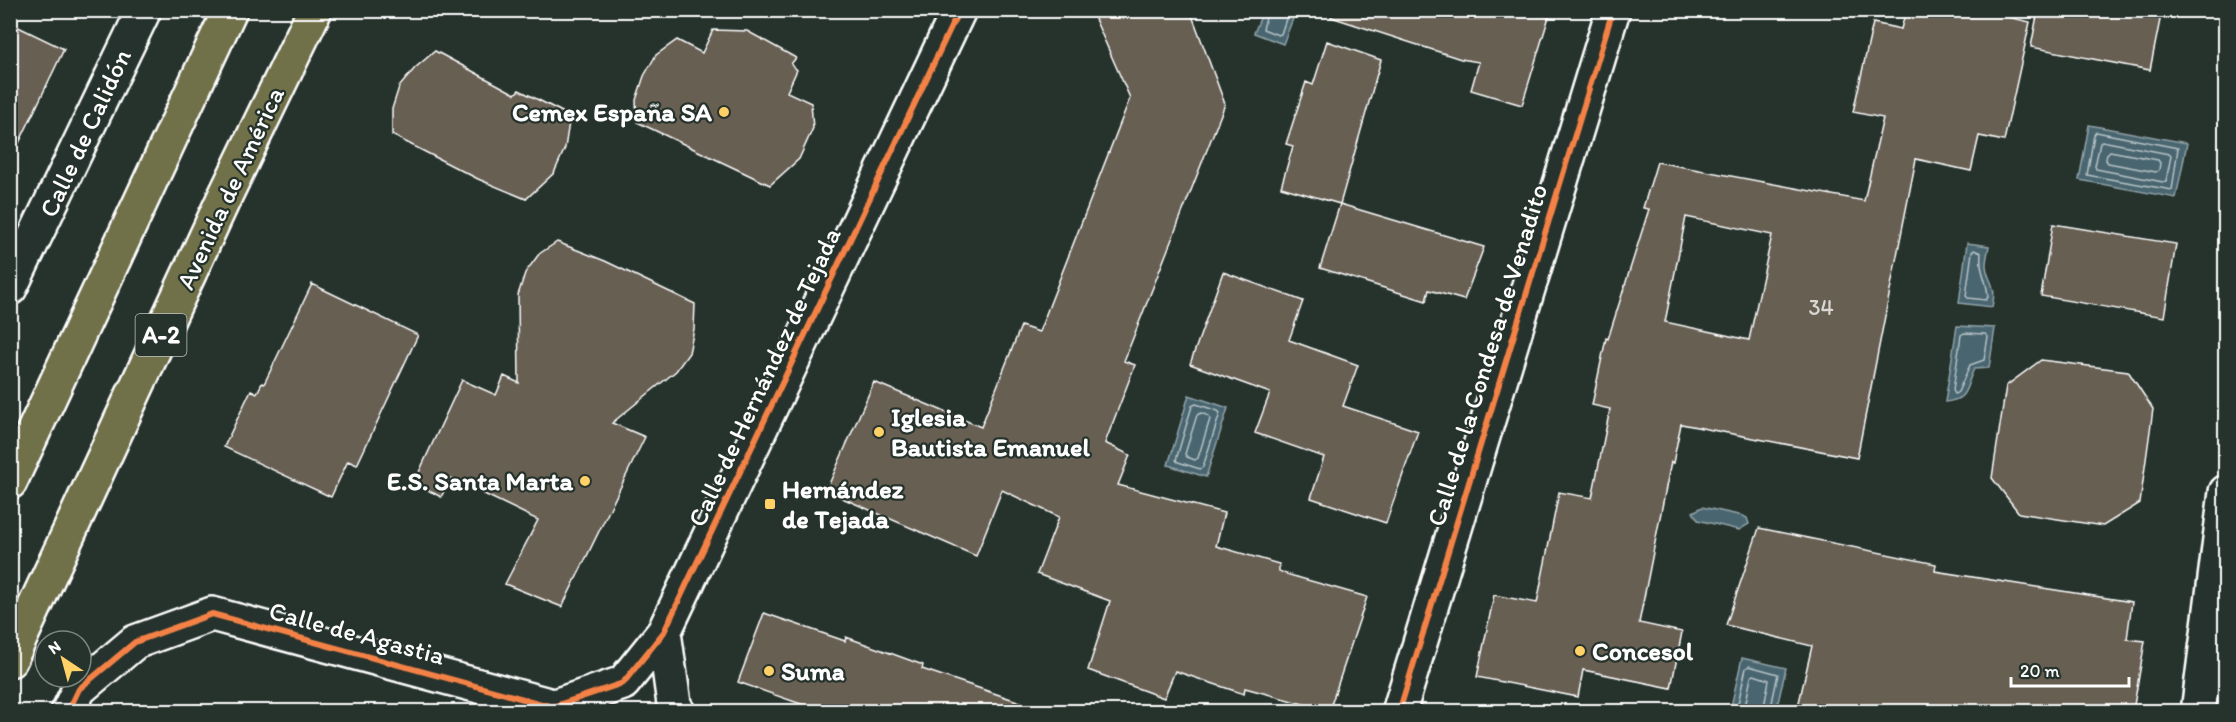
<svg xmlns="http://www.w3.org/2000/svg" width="2236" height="722" viewBox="0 0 2236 722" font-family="Itim,sans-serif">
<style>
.water{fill:#496670;stroke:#92a3a9;stroke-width:1.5}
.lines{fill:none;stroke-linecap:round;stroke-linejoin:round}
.shore{stroke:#b6c2c6;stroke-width:1.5}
.building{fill:#685e52;stroke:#fff;stroke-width:1.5;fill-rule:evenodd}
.minor-casing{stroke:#fff;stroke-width:38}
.highway-casing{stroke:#fff;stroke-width:38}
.minor{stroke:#26332d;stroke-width:33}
.highway{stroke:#6f704a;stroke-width:33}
.cycleway-casing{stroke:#26332d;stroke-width:10}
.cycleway{stroke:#f48246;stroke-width:6}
.poi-dot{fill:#ffd166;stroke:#26332d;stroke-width:2}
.labels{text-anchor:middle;stroke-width:4.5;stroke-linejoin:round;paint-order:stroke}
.number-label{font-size:22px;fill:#d9d7d4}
.shield{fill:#26332d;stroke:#bec2c0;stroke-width:1.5}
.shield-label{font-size:24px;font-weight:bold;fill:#fff}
.poi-label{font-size:26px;font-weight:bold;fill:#fff;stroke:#26332d;text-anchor:start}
.street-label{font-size:26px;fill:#fff;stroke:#26332d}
</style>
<rect width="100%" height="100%" fill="#26332d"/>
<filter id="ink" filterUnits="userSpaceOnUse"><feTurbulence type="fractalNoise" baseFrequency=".0167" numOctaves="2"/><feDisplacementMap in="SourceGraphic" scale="12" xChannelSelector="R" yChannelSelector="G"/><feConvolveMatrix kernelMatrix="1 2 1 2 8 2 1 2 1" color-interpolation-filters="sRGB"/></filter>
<g filter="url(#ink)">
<!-- water -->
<path class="water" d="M 1263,11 L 1296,11 L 1283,44 L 1254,33 Z
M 2089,125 L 2187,143 L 2176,198 L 2079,180 Z
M 1967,243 L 1989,246 C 1988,252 1986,259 1986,265 C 1987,282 1998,283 1992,307 L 1959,303 Z
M 1957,326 L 1995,328 L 1989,368 L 1974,369 C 1964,388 1970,399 1945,402 Z
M 1189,395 L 1228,408 L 1206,477 L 1168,465 Z
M 1702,507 L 1743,516 L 1747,518 L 1749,524 L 1739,530 L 1698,520 L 1693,512 Z
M 1742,658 L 1786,668 L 1776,711 L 1730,711 Z"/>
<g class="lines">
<!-- shore -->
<path class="shore" d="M 1268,10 L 1263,29 L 1278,35 L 1281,34 L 1289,10
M 2096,132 L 2178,148 L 2172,190 L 2087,175 L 2094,135 Z
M 2102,141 L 2169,154 L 2171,156 L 2166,181 L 2163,182 L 2096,169 L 2095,166 L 2100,143 Z
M 2110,151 L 2158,160 L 2160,163 L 2159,170 L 2156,172 L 2108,163 L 2106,160 L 2107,154 Z
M 1974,250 L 1981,253 C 1979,273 1987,278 1988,297 L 1986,300 L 1968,298 L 1966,296 L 1972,252 Z
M 1964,333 L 1985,334 L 1988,337 L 1984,360 L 1970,365 L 1958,392 L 1955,394 L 1953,390 L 1961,335 Z
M 1196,404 L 1218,411 L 1220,413 L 1203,467 L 1200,469 L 1178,462 L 1176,460 L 1192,406 Z
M 1201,413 L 1209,416 L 1210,419 L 1198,458 L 1195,460 L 1187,457 L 1185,454 L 1197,415 Z
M 1736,712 L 1746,668 L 1749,666 L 1778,674 L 1770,712
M 1744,712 L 1751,677 L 1754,675 L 1769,680 L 1763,712"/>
</g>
<!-- building -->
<path class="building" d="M 1091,10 L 1190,10 L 1225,104 L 1124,361 L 1135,365 L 1105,443 L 1130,455 L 1118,485 L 1224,513 L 1216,546 L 1279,564 L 1279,572 L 1367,597 L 1329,711 L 1245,688 L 1244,694 L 1175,671 L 1164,698 L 1088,670 L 1110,601 L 1037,574 L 1059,517 L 1002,490 L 976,556 L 826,491 L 874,382 L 981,427 L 1021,326 L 1039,332 L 1130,98 Z
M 1333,10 L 1551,10 L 1522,105 L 1471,90 L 1479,62 L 1461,59 L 1331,17 Z
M 1906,10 L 1977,10 L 2030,22 L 2004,141 L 1979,136 L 1971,171 L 1916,159 L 1857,458 L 1681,424 L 1673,463 L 1671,462 L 1639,623 L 1682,632 L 1671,688 L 1583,670 L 1578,697 L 1477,677 L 1494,595 L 1537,603 L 1559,492 L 1592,498 L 1610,409 L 1592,405 L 1606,338 L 1608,339 L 1649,209 L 1643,208 L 1657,162 L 1864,201 L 1883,118 L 1853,112 L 1873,23 L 1901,29 ZM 1686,217 L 1772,235 L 1749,340 L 1665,322 Z
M 2038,10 L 2162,10 L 2150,70 L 2031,47 Z
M 10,23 L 64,49 L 10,162 Z
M 713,30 L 747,31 L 796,58 L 791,64 L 797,70 L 787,92 L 811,103 L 813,128 L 799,159 L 770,185 L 637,122 L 636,100 L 644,76 L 656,55 L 677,40 L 702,53 Z
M 1327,41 L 1381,60 L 1340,204 L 1281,187 L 1293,146 L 1286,144 L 1306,82 L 1313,85 Z
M 435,51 L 515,94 L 519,90 L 570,116 L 565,148 L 554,173 L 526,199 L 478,179 L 392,135 L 392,109 L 399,87 L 415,68 Z
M 1340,204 L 1484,247 L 1464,300 L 1429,290 L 1426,301 L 1320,268 Z
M 2053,224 L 2176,244 L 2164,317 L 2041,296 Z
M 557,242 L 605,261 L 695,304 L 694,329 L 689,353 L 676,371 L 612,423 L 645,437 L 562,607 L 505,584 L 538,520 L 451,478 L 441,497 L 414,483 L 462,380 L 496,395 L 504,376 L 519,383 L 518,295 L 525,273 L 539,254 Z
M 1223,272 L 1303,301 L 1289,340 L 1358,365 L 1343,406 L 1418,431 L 1386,523 L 1311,498 L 1324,457 L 1255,433 L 1270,393 L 1190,364 Z
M 312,284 L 418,335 L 357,465 L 348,461 L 331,497 L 224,447 L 251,390 L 257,393 L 262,383 L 264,384 Z
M 2041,360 L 2128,371 L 2153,409 L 2140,503 L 2103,526 L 2019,513 L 1992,478 L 2006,386 Z
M 1759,528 L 1936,564 L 1935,571 L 2132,602 L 2127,639 L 2145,641 L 2133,711 L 1797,711 L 1812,646 L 1726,625 Z
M 764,613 L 845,641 L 846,637 L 923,665 L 922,669 L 1032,706 L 1031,711 L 821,711 L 738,682 Z"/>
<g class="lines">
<!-- minor casing -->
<g class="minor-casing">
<path id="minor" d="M 10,288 L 144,10
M 664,632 L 674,704 L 678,712
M 552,707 L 623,683 L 664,632 L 959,10
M 68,712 L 79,689 L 135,642 L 212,614 L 571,711
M 1399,712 L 1613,10
M 2198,712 L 2226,492"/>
</g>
<!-- highway casing -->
<g class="highway-casing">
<path id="highway" d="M 10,482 L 230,10
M 10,660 L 225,196 L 315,10"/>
</g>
<!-- minor -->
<use href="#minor" class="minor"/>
<!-- highway -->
<use href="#highway" class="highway"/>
<!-- cycleway casing -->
<g class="cycleway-casing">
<path id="cycleway" d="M 552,707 L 623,683 L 664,632 L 959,10
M 68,712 L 79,689 L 135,642 L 212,614 L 571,712
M 1399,712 L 1613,10"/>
</g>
<!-- cycleway -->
<use href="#cycleway" class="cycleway"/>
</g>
</g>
<!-- markers -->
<g class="poi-dot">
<circle cx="724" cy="112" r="6"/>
<circle cx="879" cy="432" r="6"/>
<circle cx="585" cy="481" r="6"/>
<rect x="764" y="498" width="12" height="12" rx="3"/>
<circle cx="1580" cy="651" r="6"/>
<circle cx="769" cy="671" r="6"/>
</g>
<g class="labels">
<!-- number labels -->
<g class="number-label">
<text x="1821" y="315">34</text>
</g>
<!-- shield labels -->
<rect class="shield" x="135.5" y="314" width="51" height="42" rx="4.5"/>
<g class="shield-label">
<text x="161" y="343">A-2</text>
</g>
<!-- poi labels -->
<g class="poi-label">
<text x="712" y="121" text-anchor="end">Cemex España SA</text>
<text x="891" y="426">Iglesia<tspan x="891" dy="30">Bautista Emanuel</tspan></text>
<text x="573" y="490" text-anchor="end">E.S. Santa Marta</text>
<text x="782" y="498">Hernández<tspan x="782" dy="30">de Tejada</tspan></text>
<text x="1592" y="660">Concesol</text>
<text x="781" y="680">Suma</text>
</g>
<!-- street labels -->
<g class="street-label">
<text transform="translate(85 133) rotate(-65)" y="9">Calle de Calidón</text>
<text transform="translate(230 188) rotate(-65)" y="9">Avenida de América</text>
<text transform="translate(1487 355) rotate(-73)" y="9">Calle de la Condesa de Venadito</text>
<text transform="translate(764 377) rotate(-65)" y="9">Calle de Hernández de Tejada</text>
<text transform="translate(357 633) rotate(15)" y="9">Calle de Agastia</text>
</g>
</g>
<!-- margin -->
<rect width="2236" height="722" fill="none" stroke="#26332d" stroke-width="36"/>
<rect x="18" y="18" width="2200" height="686" fill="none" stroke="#fff" stroke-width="2" filter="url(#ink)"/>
<!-- north arrow -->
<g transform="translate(63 659) rotate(324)"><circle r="28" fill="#26332d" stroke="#7d8581" stroke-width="1.5"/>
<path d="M0-4.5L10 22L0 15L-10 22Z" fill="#ffd166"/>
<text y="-9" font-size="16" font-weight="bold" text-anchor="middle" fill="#ffffff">N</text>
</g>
<!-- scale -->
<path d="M2011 677v9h118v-9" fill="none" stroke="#ffffff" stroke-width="3"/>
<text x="2020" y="677" font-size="18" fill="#ffffff" stroke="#26332d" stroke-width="4.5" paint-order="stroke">20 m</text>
</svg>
